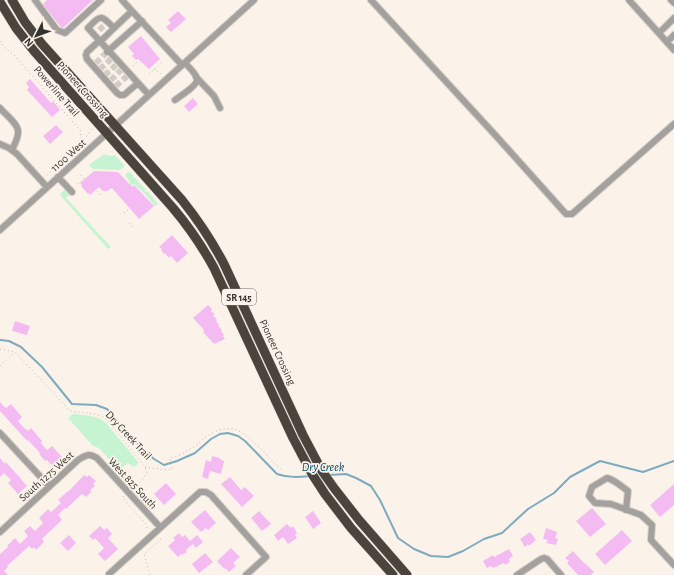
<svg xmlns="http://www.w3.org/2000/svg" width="674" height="575" viewBox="0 0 674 575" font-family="'Alegreya Sans',sans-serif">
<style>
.green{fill:#c6f3d1}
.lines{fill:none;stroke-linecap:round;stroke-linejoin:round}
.stream{stroke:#7daabe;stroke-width:2}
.building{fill:#f4bbf3}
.minor-tunnel{stroke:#d3ccc4;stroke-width:6;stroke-dasharray:6 3;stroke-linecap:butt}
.minor-casing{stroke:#d7d0c8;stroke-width:8}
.highway-casing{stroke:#d7d0c8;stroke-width:10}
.path{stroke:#bfb8b1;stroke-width:1;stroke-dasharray:1 3;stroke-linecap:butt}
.minor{stroke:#a4a09d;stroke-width:6}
.highway{stroke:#4b443d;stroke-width:9}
.labels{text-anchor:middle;stroke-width:3.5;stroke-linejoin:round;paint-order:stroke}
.shield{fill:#fbf3ea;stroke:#706c66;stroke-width:1}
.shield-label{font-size:10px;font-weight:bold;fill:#35322e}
.street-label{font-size:11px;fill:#35322e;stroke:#fbf3ea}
.water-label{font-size:12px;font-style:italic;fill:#054f68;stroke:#fbf3ea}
</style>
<rect width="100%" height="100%" fill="#fbf3ea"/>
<!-- green -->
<path class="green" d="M 104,154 L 110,156 L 115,155 L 125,166 L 120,170 L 118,170 L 93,169 L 89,165 C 94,161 99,158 104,154 Z
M 129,171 L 128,172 L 129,173 L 130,172 L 134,176 L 133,177 L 134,178 L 135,178 L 140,183 L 139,185 L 140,185 L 141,184 L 146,190 L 145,191 L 146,192 L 147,191 L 153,197 L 152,199 L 153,198 L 158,204 L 155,206 L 145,194 L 134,184 L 132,185 L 119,197 L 118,195 L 130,184 L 130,182 L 125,175 Z
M 65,189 L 70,194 L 66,198 L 111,247 L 108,249 L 60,195 Z
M 73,414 C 85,415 97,415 106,423 L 139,463 L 134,467 L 128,463 L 119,470 L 99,448 L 93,446 L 68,418 Z"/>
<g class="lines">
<!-- stream -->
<path class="stream" d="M 0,340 L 9,341 L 21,347 L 42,367 L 72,404 L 96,405 L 107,409 L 135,441 L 154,459 L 164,465 L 177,461 L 195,453 L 211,439 L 220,434 L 228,433 L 238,436 L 245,441 L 277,474 C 288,478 299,477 310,476
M 329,475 L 346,474 L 356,478 L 371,486 L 380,500 L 398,538 L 414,549 L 431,556 L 448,557 L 463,551 L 484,539 L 502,533 L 528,509 L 554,493 L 570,477 L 600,461 L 643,472 L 674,461"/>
</g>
<!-- building -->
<path class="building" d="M 47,0 L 93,0 L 63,28 L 61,27 L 56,21 L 43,4 Z
M 178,11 L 186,19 L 171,32 L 166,27 L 171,23 L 168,20 Z
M 141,36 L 160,59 L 149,69 L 138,59 L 136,60 L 132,56 L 134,54 L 128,47 Z
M 30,79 L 51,103 L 53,101 L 60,110 L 52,117 L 27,90 L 29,87 L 26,83 Z
M 193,98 L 198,104 L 189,112 L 184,106 Z
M 56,125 L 63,132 L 50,144 L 43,136 Z
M 94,171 L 118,172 L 132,187 L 134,185 L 154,206 L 139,219 L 112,188 L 107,191 L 103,191 L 99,187 L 90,195 L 89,193 L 88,194 L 81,186 L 82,185 L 80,183 Z
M 172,235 L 188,253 L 177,263 L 171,256 L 169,258 L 165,253 L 164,254 L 161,250 L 162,249 L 159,247 Z
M 208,305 L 212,309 L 211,311 L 215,314 L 213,315 L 217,320 L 216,321 L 219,325 L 218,326 L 222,330 L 221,331 L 224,335 L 223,336 L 225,339 L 214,344 L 203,332 L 204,330 L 193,318 Z
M 15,321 L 30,326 L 27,335 L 12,331 Z
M 0,402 L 6,408 L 11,404 L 22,417 L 18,421 L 25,429 L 26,429 L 28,431 L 31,428 L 42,441 L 41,443 L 47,450 L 52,446 L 62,457 L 52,466 L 47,460 L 45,461 L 39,454 L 40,453 L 28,440 L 27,441 L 0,411 Z
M 212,456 L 220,458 L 220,459 L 224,461 L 221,474 L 210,471 L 208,479 L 202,477 L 206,460 L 211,462 Z
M 0,458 L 5,464 L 6,462 L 27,486 L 18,494 L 8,483 L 11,480 L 4,473 L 0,477 Z
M 84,475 L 87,477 L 89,475 L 96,481 L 93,484 L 95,486 L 90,490 L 92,491 L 86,497 L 82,494 L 66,509 L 65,508 L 58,515 L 62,520 L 45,536 L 42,539 L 44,542 L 36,550 L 34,547 L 32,549 L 29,546 L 7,566 L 8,567 L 4,571 L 8,575 L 0,575 L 0,554 L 8,547 L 7,546 L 15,538 L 20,544 L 28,536 L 24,531 L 30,526 L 35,531 L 43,523 L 39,518 L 48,509 L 51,512 L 61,503 L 58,500 L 68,491 L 68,492 Z
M 230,477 L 241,490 L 245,487 L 254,496 L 242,507 L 221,484 Z
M 166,483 L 176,494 L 164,505 L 154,494 Z
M 674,484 L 674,505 L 660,517 L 650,505 Z
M 592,508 L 606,524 L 590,537 L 576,521 Z
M 205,510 L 216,523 L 208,530 L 206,528 L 201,532 L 191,522 Z
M 259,511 L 271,524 L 262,531 L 251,518 Z
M 313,511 L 321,523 L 313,529 L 305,517 Z
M 287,524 L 291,528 L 293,526 L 297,533 L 295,535 L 297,538 L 288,544 L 283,537 L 278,541 L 274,535 Z
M 100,526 L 104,530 L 107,528 L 112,534 L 108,538 L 118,549 L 105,561 L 98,554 L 104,548 L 95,538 L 93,540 L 89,536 Z
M 546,528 L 557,532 L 555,538 L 558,539 L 556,545 L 546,543 L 548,540 L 543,539 Z
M 622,530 L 632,541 L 605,565 L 595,554 Z
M 530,532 L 536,540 L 529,546 L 528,544 L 525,547 L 520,539 Z
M 179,533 L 182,537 L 185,535 L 190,541 L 197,535 L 203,542 L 196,548 L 193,544 L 186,550 L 187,552 L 182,555 L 181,554 L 178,557 L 168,546 L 175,540 L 173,538 Z
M 69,535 L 76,543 L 68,551 L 60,543 Z
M 231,548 L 240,557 L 233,563 L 236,566 L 229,572 L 225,568 L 224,569 L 217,561 Z
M 509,549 L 513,556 L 509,559 L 510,562 L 505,565 L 504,563 L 493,568 L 491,566 L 487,568 L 483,561 L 493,555 L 494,557 Z
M 573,551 L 585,564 L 585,563 L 594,572 L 591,575 L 578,575 L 567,563 L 569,561 L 565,558 Z
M 205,553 L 213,562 L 199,573 L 192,564 Z"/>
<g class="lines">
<!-- minor-tunnel -->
<path class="minor-tunnel" d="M 99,30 L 105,25
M 96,63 L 106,53
M 100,69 L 111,59
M 105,75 L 116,65
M 111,80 L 121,70
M 116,86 L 127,76"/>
<!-- minor casing -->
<g class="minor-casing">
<path id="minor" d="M 35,0 L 57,30 L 65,33 L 101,0
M 122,0 L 132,11
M 371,0 L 497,137 L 566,214 L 572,214 L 674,124
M 629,0 L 674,50
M 671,0 L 674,3
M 659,33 L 674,18
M 100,40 L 87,52 L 86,55 L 87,59 L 117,93 L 120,95 L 124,95 L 138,83
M 101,41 L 114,28
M 667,42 L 674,35
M 107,52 L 142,21
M 196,77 L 214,96 L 220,108
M 149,95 L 88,28 C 101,14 101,15 114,28 L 132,11 L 182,65
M 175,100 C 180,96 199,85 197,78 C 195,73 189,67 185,63
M 0,108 C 5,114 18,124 18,131 C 19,137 14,145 12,150
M 0,144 L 9,148 L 17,154 L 47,187
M 58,177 L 72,192
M 0,230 L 254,0
M 0,433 L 49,486
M 626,510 L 628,491 C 621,486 615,480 607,478 L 592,487 L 589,496 L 595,503 L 611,504 L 641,515 L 652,525 L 651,540 L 674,565
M 0,532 L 78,460 C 86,455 88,453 97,458 L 160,527
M 109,574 L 200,492 L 206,492 L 211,495 L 266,557 L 246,575
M 517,575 L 541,559 L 544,558 L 547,559 L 561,575"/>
</g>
<!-- highway casing -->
<g class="highway-casing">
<path id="highway" d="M 12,0 L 25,22 L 42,44 L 182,200 C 198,220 212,241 224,264 L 303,435 L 322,471 L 334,488 L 359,520 L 407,575
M 0,2 L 16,28 L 34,51 L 173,208 C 189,227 202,246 214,268 L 293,438 L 312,474 L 325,494 L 351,528 L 393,575"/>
</g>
<!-- path -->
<path class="path" d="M 0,41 L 3,46 L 14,55 L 80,130 L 82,143 L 45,177
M 133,66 L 137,62
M 154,69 L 155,71 L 158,71 L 162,75
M 149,74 L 163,61
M 82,143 L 92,129
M 78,184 L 84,179 L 80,174
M 97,191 L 100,195
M 124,213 L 129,209
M 129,223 L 133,227
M 0,349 L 15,352 L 69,410 C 83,415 93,410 106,419 L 145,467 L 147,472 C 144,479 138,484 132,489
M 0,366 L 14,353
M 145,467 L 167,470 L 172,469 L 170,458 C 178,456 185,453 192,448 C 196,446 199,443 202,440 C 217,428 233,423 249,438 C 254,443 260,448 265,453 C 271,459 275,466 283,470
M 333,472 L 338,478
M 124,496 L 123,497 L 130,507 L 146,524 L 147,528 L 150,529
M 150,575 L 144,554 L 161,539 L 160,538"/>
<!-- minor -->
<use href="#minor" class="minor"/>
<!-- highway -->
<use href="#highway" class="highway"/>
</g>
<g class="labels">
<!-- shield labels -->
<rect class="shield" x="222" y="289" width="34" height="16" rx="3"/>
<g class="shield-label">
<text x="239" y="301">SR 145</text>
</g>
<!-- street labels -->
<g class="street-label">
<text transform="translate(83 89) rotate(48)" y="4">Pioneer Crossing</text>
<text transform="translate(57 91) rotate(49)" y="4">Powerline Trail</text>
<text transform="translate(68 155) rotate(-42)" y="4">1100 West</text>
<text transform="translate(278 352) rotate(65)" y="4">Pioneer Crossing</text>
<text transform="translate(129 435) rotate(47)" y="4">Dry Creek Trail</text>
<text transform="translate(46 476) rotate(-42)" y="4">South 1275 West</text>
<text transform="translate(133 483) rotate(47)" y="4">West 825 South</text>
</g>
<!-- water labels -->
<g class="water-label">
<text x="323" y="471">Dry Creek</text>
</g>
</g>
<!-- north arrow -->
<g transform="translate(36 36) rotate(228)" stroke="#fbf3ea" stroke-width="3" paint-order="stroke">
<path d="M0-3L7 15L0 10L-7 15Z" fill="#35322e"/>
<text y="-6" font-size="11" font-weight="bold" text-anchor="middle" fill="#35322e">N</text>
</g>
</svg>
